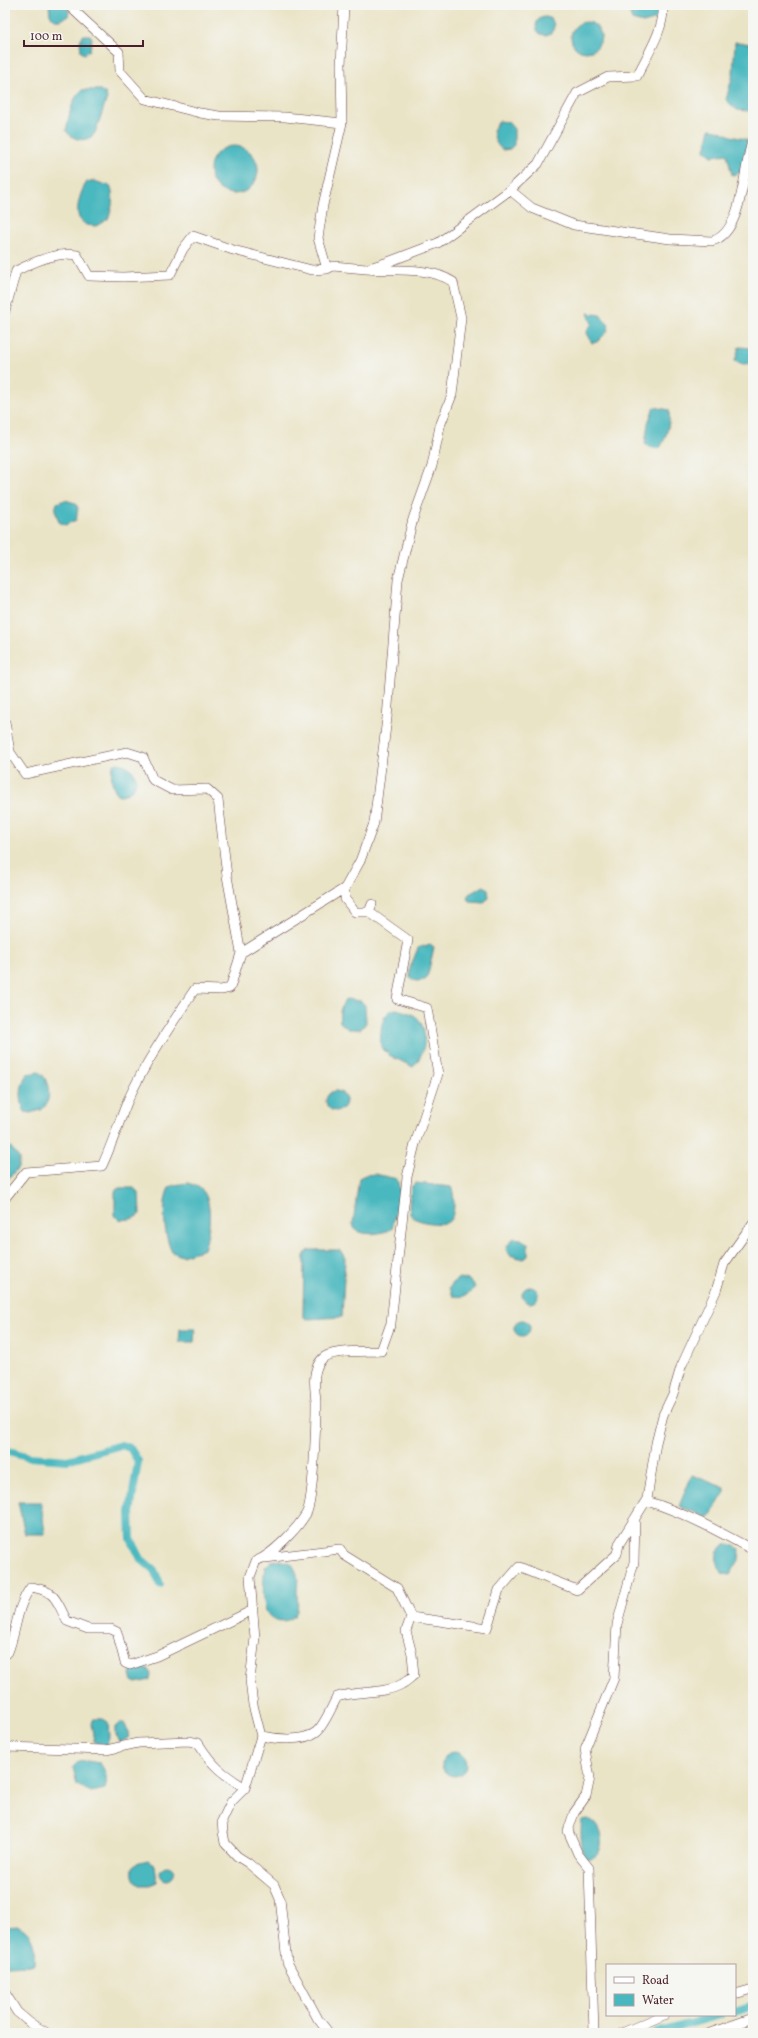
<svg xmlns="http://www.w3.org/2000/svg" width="758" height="2038" viewBox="0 0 758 2038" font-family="Vollkorn,serif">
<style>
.water{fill:#48b8bf;stroke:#496c75}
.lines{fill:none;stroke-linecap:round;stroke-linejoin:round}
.canal{stroke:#48b8bf;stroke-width:8}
.minor-casing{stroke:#623d42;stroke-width:10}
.minor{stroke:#fff;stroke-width:9}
</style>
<rect width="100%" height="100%" fill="#f6f6f2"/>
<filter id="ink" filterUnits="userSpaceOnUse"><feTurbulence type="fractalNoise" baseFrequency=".025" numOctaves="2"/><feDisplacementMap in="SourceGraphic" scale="8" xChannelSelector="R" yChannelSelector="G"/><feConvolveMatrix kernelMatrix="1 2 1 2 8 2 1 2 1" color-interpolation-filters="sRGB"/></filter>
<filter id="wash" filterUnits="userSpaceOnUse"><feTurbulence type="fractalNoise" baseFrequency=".012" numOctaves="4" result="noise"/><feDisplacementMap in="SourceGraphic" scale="16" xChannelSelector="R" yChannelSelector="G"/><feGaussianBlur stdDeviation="0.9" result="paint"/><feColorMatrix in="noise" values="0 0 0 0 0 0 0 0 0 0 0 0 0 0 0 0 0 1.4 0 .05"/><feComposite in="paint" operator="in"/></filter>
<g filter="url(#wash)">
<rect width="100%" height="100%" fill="#eae4c7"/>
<!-- water -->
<path class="water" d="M 49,5 L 66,5 L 69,11 L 68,16 L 61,20 L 55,20 L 50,15 Z
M 631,5 L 661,5 L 657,19 L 643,23 L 632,20 L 629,10 Z
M536 26a9 9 0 1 1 18 0a9 9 0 1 1-18 0Z
M571 37a15 15 0 1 1 30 0a15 15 0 1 1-30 0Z
M 83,35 L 90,35 L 92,38 L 90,50 L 84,54 L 81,52 L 80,41 Z
M 735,42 L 753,44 L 753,108 L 749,111 L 737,110 L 726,100 L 733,74 Z
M 82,90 L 100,90 L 105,93 L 107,98 L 95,133 C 87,144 73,140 66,131 C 69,117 71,99 82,90 Z
M 499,121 L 508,122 L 514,129 L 514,145 L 510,149 L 503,150 C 496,145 494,139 493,130 Z
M 710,129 C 721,130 722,132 731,136 C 736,138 741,137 747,140 L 747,148 L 740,173 L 732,175 L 727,154 L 712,156 L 705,150 Z
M210 170a24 24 0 1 1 48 0a24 24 0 1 1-48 0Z
M 94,181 L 110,186 C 115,197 112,208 108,219 L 96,226 L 86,225 C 84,223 80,220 79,218 C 75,208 81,190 87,182 Z
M 588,313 L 600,315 L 609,325 L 607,332 L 597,342 L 592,343 L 587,333 L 588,328 L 592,324 Z
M 739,347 L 753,348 L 753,364 L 741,364 L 735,361 Z
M 654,407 L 669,410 C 671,421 666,440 659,449 L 649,447 L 645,444 L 648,423 Z
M 65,500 L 75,503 L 78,508 L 76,520 L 65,525 L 59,522 L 55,510 L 57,503 Z
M 118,763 C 141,766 142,794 119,795 C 111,788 110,774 113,765 Z
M 484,886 L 488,889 L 489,898 L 484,902 L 469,901 L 467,898 L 469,894 Z
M 430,944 L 434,947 L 428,974 L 424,980 L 416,981 L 410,978 L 410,968 L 418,948 Z
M 346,999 L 361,1001 L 365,1005 L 366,1023 L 361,1029 L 348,1029 L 340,1022 C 339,1013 340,1007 346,999 Z
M 396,1009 C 404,1011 416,1014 420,1021 C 429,1037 424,1055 413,1067 L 389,1055 L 381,1047 C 380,1033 380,1012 396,1009 Z
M 39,1072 C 50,1079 53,1102 41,1110 L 30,1113 L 25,1112 C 19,1101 20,1084 27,1074 Z
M326 1101a10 10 0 1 1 20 0a10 10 0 1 1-20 0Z
M 5,1146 L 10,1146 L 19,1158 L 19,1167 L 5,1182 Z
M 375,1174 L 397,1179 L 400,1191 L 392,1229 C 380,1234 367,1236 355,1230 L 353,1224 L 359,1178 L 365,1175 Z
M 188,1183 C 193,1185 198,1186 202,1190 C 214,1202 209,1235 204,1249 L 182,1256 L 172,1252 C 164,1237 161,1203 169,1188 L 174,1185 Z
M 416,1183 L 451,1187 C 455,1193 456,1218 448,1222 C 442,1226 414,1222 411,1215 C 407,1208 411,1195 411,1187 Z
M 119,1188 L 134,1188 L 139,1193 L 140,1214 C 133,1220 126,1220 118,1219 L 115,1216 L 115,1191 Z
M 514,1238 L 521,1239 L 528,1244 L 528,1256 L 523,1259 L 510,1255 L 506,1250 L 507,1246 Z
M 311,1250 L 340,1250 L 345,1258 L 342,1317 L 307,1319 L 303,1316 L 304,1256 L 307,1251 Z
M 459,1278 L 469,1280 L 475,1286 C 471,1295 463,1298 453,1296 L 449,1288 L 455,1281 Z
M522 1295a8 8 0 1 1 16 0a8 8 0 1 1-16 0Z
M514 1328a8 8 0 1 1 16 0a8 8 0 1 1-16 0Z
M 180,1329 L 195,1329 L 194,1342 L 179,1342 Z
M 692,1475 L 725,1488 L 725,1492 L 710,1516 L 706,1517 L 679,1506 Z
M 18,1502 L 41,1502 L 45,1534 L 25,1534 Z
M 730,1544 L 740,1549 L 739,1560 L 730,1575 L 723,1574 C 715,1562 712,1548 730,1544 Z
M 278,1560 L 291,1563 C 299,1574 298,1578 297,1592 C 297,1598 299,1608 296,1613 C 291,1624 273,1623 267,1613 C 262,1604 263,1578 265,1567 L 272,1561 Z
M 140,1668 L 149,1669 L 151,1675 L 150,1680 L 136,1683 L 132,1681 L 130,1675 L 131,1672 Z
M 94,1719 L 103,1719 L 108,1722 L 109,1738 L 106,1745 L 101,1745 L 94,1741 L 91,1724 L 92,1720 Z
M 120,1723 L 124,1723 L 129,1732 L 128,1738 L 121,1742 L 119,1741 L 115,1735 L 115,1727 Z
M442 1764a12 12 0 1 1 24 0a12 12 0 1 1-24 0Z
M 87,1761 L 100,1763 C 106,1772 108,1778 105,1789 L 91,1792 L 77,1785 L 73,1767 L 78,1762 Z
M 586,1819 C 605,1822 608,1862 585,1858 C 581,1848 580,1831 582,1820 Z
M 148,1860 L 155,1865 L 157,1882 L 150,1885 L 140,1885 C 132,1881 130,1869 136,1863 Z
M160 1873a7 7 0 1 1 14 0a7 7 0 1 1-14 0Z
M 19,1926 C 35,1935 35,1948 34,1965 L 5,1966 L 5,1927 Z"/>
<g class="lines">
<!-- canal -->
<path class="canal" d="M 5,1450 L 30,1457 L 67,1460 L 121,1445 L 130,1448 L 138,1461 L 130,1513 L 131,1539 L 141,1559 L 154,1570 L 160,1584
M 735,2012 L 753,2006
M 657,2033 L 720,2015"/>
</g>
</g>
<g filter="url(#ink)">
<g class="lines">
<!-- minor casing -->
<g class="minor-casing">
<path id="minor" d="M 68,5 L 119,52 L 120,71 L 145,99 L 200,113 L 219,116 L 285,117 L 342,123
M 510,190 L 532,208 L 574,225 L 670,239 L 712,241 C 744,233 743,164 753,139
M 327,269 L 318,238 L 323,205 L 342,123 L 341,65 L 344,5
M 5,311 L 16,271 C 33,262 57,251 77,255 L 89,276 L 123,277 L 170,275 L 183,249 L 193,236 L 233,250 L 312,270 L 327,269 L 333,266 L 366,269 L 388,262 L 438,243 L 510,190 L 538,164 L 577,93 L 608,77 L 637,76 C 647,55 665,29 663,5
M 5,722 L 10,752 L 25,774 L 127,752 L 143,757 L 153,780 L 172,790 L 207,789 L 218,799 L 227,876 L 241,953
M 345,888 L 345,899 L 355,912 L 369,912 L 372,904
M 5,1198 L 26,1172 L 102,1166 C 112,1144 119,1122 128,1100 C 146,1061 171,1025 195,989 L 221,990 L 230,988 L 241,953 L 345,888 L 360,861 L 374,823 L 387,718 L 398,580 L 413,519 L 432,466 L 440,426 L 452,395 L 461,318 L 453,282 C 429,266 394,271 366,269
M 647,1501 C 685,1513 718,1531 753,1550
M 265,1558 L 340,1549 L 344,1555 L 397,1588 L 411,1617
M 5,1654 L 8,1652 C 17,1630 16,1607 31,1587 C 57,1591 56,1601 67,1621 L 88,1629 L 111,1629 L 117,1632 L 125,1663 L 130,1665 L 157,1656 L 253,1610
M 261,1736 C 276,1739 303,1742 316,1732 C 324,1726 332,1706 337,1697 C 357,1690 383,1695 402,1684 C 406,1682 410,1678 414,1675 L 412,1654 L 406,1631 L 411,1617 L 487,1628 L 499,1590 L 519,1567 L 577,1590 L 617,1554 L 619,1544 L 647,1499 L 656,1443 L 663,1415 L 673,1394 L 681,1367 L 716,1291 L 724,1264 L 753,1223
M 5,1747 L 106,1750 L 138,1743 L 189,1741 L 198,1743 C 213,1767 222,1773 245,1788
M 5,1993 L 17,2012 L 30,2023 L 47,2033
M 735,1994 L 753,1989
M 329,2033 L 318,2019 L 287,1962 L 280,1899 L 274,1885 L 248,1863 L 237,1856 L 225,1843 L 223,1832 L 222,1821 L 231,1802 L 245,1788 L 261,1736 L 253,1705 L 250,1680 L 255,1638 L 250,1577 L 256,1561 C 272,1555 297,1529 306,1514 C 314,1501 316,1421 316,1402 C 315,1388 311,1371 322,1359 C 330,1349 368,1352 381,1351 L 391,1323 L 407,1177 L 415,1144 L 438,1074 L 427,1008 L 397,999 L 408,940 L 369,912
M 594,2033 L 589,1868 L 578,1854 L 568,1831 L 574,1813 L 586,1796 L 590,1778 L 585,1749 L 614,1678 L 617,1624 L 634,1562 L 635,1518
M 622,2033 L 664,2015
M 710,2033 L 753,2018"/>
</g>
<!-- minor -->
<use href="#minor" class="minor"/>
</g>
</g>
<!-- margin -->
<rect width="758" height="2038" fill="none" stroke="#f6f6f2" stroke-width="20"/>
<!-- legend -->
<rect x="606" y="1964" width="130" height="52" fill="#f6f6f2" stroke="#b1a0a2"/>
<rect x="614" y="1977" width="20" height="6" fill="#ffffff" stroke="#b1a0a2"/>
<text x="642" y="1984" font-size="12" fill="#4a1f2b">Road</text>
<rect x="614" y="1994" width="20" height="12" fill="#48b8bf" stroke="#b1a0a2"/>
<text x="642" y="2004" font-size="12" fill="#4a1f2b">Water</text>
<!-- scale -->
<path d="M24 40v6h119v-6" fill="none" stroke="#4a1f2b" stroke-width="2"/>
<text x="30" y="40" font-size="12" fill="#4a1f2b" stroke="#f6f6f2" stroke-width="3" paint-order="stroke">100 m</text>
</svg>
